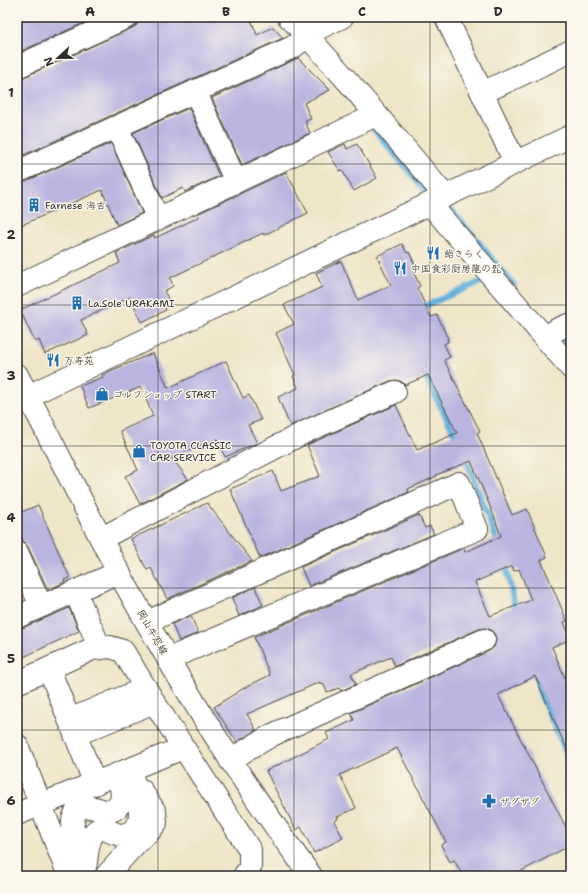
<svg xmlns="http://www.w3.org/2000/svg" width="588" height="893" viewBox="0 0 588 893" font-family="'Shantell Sans','Klee One',sans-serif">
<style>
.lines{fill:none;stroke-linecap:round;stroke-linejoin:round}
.stream{stroke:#65b2df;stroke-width:6}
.building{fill:#b9b4e0;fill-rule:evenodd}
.minor-casing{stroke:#484742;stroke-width:24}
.major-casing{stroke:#484742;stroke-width:24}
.minor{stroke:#fff;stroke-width:22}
.major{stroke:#fff;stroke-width:22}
.grid{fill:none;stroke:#2b2b2b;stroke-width:1;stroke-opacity:0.55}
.labels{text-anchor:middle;stroke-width:3;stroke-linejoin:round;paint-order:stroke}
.poi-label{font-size:10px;fill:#2b2b2b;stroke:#fbf7ec;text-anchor:start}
.street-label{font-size:10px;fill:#2b2b2b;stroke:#fbf7ec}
.neatline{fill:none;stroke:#2b2b2b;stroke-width:1.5}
.grid-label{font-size:13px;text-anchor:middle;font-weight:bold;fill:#2b2b2b}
</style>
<rect width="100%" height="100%" fill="#fbf7ec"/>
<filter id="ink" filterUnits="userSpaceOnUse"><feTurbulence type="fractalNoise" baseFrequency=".025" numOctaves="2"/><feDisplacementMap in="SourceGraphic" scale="8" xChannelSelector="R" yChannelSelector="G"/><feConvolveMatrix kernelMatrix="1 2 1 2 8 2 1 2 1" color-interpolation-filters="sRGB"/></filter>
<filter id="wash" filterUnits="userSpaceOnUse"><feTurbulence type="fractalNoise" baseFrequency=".012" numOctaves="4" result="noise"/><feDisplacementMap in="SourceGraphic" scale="16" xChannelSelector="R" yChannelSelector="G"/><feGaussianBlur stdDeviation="0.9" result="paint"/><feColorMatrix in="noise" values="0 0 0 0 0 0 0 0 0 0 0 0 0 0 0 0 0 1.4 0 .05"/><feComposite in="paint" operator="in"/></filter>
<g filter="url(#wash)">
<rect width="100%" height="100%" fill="#efe5c7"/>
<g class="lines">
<!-- stream -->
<path class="stream" d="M 275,17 L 285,27
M 369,123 L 426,192
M 450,208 L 514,285
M 418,309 L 485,280
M 557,334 L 571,350
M 422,369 L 458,441
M 464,455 L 499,545
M 505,561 L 516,613
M 535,673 L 540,693 L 566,753 L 571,788"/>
</g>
<g id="blocks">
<!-- building -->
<path class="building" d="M 17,17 L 87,17 L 88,21 L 17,53 Z
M 141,17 L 250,17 L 257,35 L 273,27 L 283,38 L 17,158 L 17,79 L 22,78 L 132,28 L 137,25 Z
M 298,58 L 330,90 L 304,103 L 311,119 L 305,121 L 310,133 L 242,165 L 212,98 Z
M 189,108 L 219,176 L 185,192 L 183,188 L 162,198 L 133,133 Z
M 111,143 L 142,213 L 117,225 L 102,190 L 17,227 L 17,184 L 22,183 Z
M 345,144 L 347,149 L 357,144 L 377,178 L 354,191 L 342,170 L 340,171 L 328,152 Z
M 286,172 L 308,213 L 264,235 L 263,233 L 170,278 L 173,286 L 164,291 L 172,306 L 165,308 L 166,310 L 142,322 L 130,297 L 81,320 L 88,335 L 45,354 L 39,340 L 35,342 L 20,310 L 120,263 L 116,253 L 154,235 L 155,238 L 199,217 L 197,214 Z
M 402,244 L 407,253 L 409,252 L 417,269 L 413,271 L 420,286 L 417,288 L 431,317 L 437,315 L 448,339 L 447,339 L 448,342 L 444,344 L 450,357 L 444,360 L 480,431 L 477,433 L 512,515 L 527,509 L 547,557 L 541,560 L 567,621 L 564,622 L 571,639 L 552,647 L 567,683 L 571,681 L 571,759 L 535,676 L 498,695 L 571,837 L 571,845 L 512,876 L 463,876 L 454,860 L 450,862 L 441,845 L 446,842 L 397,748 L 340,775 L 356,808 L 337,817 L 338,819 L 334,821 L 343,838 L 314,853 L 301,827 L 296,830 L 266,771 L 329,739 L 326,733 L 354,720 L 351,713 L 489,651 L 494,647 L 496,641 L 495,635 L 491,630 L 485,628 L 479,629 L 395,666 L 391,657 L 351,674 L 356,684 L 341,691 L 339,688 L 327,692 L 323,683 L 320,684 L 320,682 L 247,714 L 256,730 L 237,742 L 214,707 L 244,688 L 270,675 L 254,637 L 464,548 L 465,552 L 501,536 L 494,516 L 471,461 L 436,475 L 437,476 L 408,489 L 409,492 L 260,558 L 230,489 L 273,471 L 281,491 L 320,476 L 307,445 L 396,405 L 417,450 L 457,433 L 428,375 L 405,385 L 402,382 L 397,380 L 390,381 L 290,426 L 278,397 L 298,388 L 293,376 L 295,375 L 276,333 L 294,324 L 284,305 L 322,287 L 316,273 L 341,261 L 358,300 L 391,285 L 377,256 ZM 512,566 L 514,571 L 519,569 L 531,600 L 490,616 L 475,582 Z
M 153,353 L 168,388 L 226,361 L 243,398 L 249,395 L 261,420 L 248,425 L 257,443 L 225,457 L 217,439 L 172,458 L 188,479 L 140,504 L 125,476 L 138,470 L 120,431 L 153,416 L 141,387 L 89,408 L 80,386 L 103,377 L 102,375 L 108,372 Z
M 207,503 L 252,561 L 167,599 L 151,568 L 147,570 L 131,539 Z
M 38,505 L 70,578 L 64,580 L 65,582 L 48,590 L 28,547 L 24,542 L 17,526 L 17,514 Z
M 419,515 L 425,528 L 430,526 L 434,534 L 309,586 L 301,567 Z
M 255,587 L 263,605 L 239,616 L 232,598 Z
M 69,608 L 79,631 L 17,660 L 17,629 L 22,628 Z
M 191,616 L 198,633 L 179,641 L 172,624 Z"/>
</g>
</g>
<g filter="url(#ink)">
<use href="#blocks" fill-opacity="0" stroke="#484742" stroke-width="1"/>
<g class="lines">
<!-- minor casing -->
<g class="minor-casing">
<path id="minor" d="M 289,17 C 344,74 394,136 445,196
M 446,17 L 515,162
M 17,67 L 127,17
M 195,91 L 236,182
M 482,93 L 571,51
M 117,127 L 158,219
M 17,172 L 293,47 L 315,30 L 342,17
M 430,204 L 571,368
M 17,286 L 376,115
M 545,337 L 558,329 L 571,324
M 28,396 L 571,136
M 102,538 L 305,432 L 395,392
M 17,552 L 41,606
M 75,591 L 100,648
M 17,617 L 119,572
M 147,622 L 459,483 L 477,529 L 168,659
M 49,669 L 95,784
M 17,683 L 92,649 L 110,647 L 123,651 L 154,702 L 250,850 L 250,868 L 244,876
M 69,720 L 146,688
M 75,735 L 154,702
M 17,745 L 69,876
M 230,760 L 272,735 L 484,640
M 17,814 L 183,748
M 65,864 C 67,858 72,851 73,844 C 75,833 69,821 77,811 C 89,798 108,821 119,805 C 125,795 120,784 117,775
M 81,876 C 83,871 86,867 86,862 C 88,851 87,837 97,830 C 103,826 111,833 117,834 C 123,836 127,834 132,831 C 149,821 134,785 130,770
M 106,876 L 137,842 L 148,833 L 156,823 L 155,812 L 141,790"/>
</g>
<!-- major casing -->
<g class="major-casing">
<path id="major" d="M 17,375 C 52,440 83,506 118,571 C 176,677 239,779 311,876"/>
</g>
<!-- minor -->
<use href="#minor" class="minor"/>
<!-- major -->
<use href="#major" class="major"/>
</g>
</g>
<!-- grid -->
<path class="grid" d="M 158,17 L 158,876M 294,17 L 294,876M 430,17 L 430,876M 17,164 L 571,164M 17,305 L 571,305M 17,446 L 571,446M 17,588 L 571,588M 17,730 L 571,730"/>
<!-- icons -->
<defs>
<g id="building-bare" transform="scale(1.08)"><path d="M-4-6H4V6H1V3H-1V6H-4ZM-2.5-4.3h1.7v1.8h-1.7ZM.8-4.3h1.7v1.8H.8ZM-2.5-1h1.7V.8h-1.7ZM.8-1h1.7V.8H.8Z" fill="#1f6fb2" stroke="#fbf7ec" stroke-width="2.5" paint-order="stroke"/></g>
<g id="restaurant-bare" transform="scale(1.08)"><path d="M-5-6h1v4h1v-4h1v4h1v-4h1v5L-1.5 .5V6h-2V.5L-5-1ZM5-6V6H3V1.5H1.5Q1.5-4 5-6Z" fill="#1f6fb2" stroke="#fbf7ec" stroke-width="2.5" paint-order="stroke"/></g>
<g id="shop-bare" transform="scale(1.08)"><path d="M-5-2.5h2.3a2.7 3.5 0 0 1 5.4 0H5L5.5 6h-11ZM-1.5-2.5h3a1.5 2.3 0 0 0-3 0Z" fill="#1f6fb2" stroke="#fbf7ec" stroke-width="2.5" paint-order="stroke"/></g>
<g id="pharmacy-bare" transform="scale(1.08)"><path d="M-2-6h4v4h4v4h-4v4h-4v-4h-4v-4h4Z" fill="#1f6fb2" stroke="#fbf7ec" stroke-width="2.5" paint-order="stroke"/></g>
</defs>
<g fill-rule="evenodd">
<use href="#building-bare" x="34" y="205"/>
<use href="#restaurant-bare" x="433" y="253"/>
<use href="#restaurant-bare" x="400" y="268"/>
<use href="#building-bare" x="77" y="303"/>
<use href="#restaurant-bare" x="53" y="360"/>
<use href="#shop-bare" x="102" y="394"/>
<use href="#shop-bare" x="139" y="451"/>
<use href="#pharmacy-bare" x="489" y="801"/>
</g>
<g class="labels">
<!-- poi labels -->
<g class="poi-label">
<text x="45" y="209">Farnese 海吉</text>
<text x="444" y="257">鮨きらく</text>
<text x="411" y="272">中国食彩厨房龍の髭</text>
<text x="88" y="307">La.Sole URAKAMI</text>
<text x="64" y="364">万寿苑</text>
<text x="113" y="398">ゴルフショップ START</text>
<text x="150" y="449">TOYOTA CLASSIC<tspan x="150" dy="12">CAR SERVICE</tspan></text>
<text x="500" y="805">ザグザグ</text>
</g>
<!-- street labels -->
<g class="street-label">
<text transform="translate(153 632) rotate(60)" y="4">岡山牛窓線</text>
</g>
</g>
<!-- margin -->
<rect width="588" height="893" fill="none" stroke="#fbf7ec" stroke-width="44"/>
<!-- north arrow -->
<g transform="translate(58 58) rotate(248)" stroke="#fbf7ec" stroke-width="3" paint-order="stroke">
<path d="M0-3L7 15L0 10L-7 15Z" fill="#2b2b2b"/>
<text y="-6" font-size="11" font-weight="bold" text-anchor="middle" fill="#2b2b2b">N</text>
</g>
<rect x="22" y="22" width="544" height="849" class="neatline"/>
<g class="grid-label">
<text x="90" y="16">A</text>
<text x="226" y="16">B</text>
<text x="362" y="16">C</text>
<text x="498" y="16">D</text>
<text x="11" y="97">1</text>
<text x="11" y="239">2</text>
<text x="11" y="380">3</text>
<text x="11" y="522">4</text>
<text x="11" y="663">5</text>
<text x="11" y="805">6</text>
</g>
</svg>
